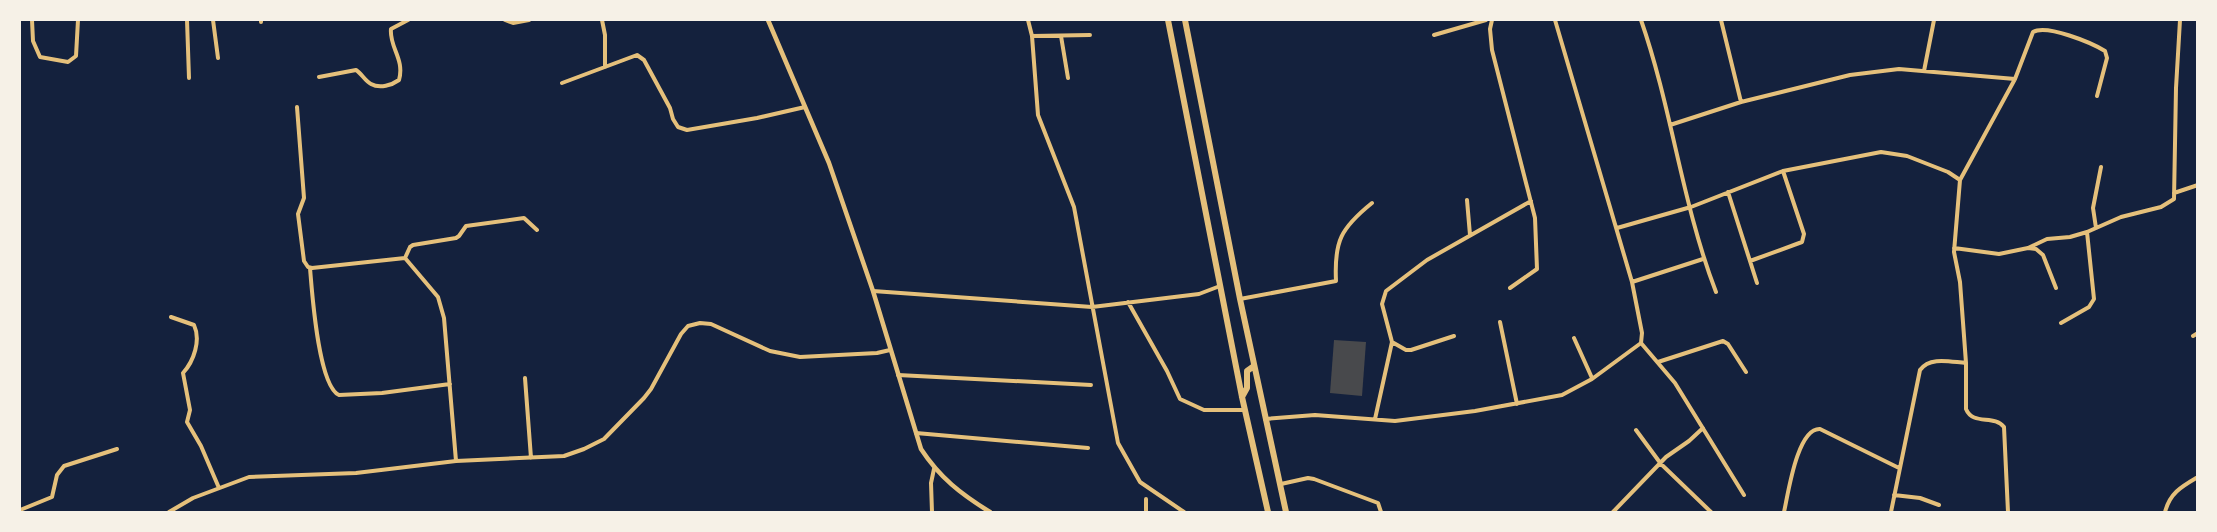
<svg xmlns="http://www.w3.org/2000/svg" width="2217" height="532" viewBox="0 0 2217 532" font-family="'Sofia Sans Condensed',sans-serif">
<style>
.building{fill:#48494c}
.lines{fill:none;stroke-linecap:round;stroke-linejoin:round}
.minor{stroke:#e5c07b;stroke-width:4}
.tertiary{stroke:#e5c07b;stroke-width:4.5}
.trunk{stroke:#e5c07b;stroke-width:6}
</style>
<rect width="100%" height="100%" fill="#14213d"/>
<!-- building -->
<path class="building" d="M 1334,340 L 1366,342 L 1362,396 L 1330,393 Z"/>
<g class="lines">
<!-- minor -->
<path class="minor" d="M 32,20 L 33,41 L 40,57 L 68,62 L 76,56 L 78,20
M 187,20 L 189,78
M 213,20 L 218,58
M 505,20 L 513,23 L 529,20
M 602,20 L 605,35 L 605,67
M 1028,20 L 1032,36 L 1038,115 L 1074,207 L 1118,443 L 1140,482 L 1184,512
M 1492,20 L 1490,29 L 1492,50 L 1535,218 L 1537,269 L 1510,288
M 1555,20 L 1632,282 L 1642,333 L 1641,343 L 1675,383 L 1744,495
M 1641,20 C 1672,109 1682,204 1716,292
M 1721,20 L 1741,102
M 261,22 L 261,20
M 1434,35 L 1486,20
M 1032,36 L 1090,35
M 1061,36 L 1068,78
M 1924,71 L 1934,20
M 319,77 L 356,70 C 362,74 365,81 371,84 C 380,89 392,85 399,80 C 405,59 389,47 391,29 L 408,20
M 562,83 L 637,55 L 644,60 L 670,108 L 673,119 L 678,127 L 687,130 L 757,118 L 805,107
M 297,107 L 304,198 L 298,214 L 304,261 L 308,267 L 312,268 L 405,258 L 438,297 L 444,318 L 456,461
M 1670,125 L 1741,102 L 1850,75 L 1899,69 L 2015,79
M 1728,192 L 1757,283
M 2174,193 L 2198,185
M 1467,200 L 1470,235
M 1617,228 L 1691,207 L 1783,171 L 1881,152 L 1907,156 L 1948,172 L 1960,180
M 2096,228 L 2093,208 L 2101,167
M 1954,248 L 1999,254 L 2028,248 L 2036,249 L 2043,255 L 2056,288
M 2028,248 L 2047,239 L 2070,237 L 2087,232 L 2121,217 L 2161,207 L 2174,199 L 2176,88 L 2180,20
M 405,258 L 410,247 L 413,245 L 456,238 L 459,236 L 466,226 L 524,218 L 537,230
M 1750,261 L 1802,242 L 1804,234 L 1783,171
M 310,268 C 312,291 318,385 339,395 L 382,393 L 450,384
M 1632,282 L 1703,259
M 873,291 L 1092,307 L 1199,294 L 1220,286
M 1240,299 L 1336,281 C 1334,241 1341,228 1372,203
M 1128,302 L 1167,371 L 1180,399 L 1204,410 L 1245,410
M 171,317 L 194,325 C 201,340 194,361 183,373 L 190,410 L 187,422 L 201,446 L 219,488
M 1500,322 L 1517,404
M 2061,323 L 2089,307 L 2094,299 L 2087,232
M 2193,336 L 2198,333
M 1574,338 L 1592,378
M 1392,342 L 1406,350 L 1411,350 L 1454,336
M 1658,362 L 1723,341 L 1728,344 L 1746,372
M 1966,363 L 1966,409 C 1973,426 1994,414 2004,427 L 2008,512
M 898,375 L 1091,385
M 525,378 L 531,458
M 1265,419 L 1315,415 L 1395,421 L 1475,411 L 1562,395 L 1592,379 L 1641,343
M 1375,419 L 1392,342 L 1382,304 L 1386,291 L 1427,260 L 1531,201
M 1636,430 L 1661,464 L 1711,512
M 916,433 L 1088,448
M 1281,484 L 1308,478 L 1314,479 L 1378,503 L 1381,512
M 1894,495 L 1920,498 L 1939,505
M 1146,499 L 1146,512
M 20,510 L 52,497 L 57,475 L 64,466 L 117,449
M 169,512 L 193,498 L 249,477 L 356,473 L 456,461 L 564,456 L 584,449 L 604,439 L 644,398 L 651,389 L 681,334 L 688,326 L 700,323 L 711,324 L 770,351 L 800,357 L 877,353 L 890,350
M 932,512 L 931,483 L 934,469
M 1613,512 L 1666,457 L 1689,441 L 1703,428
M 1784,512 C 1788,495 1797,428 1820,429 L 1899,468
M 1891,512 L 1920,370 C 1930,356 1951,362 1966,363 L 1960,282 L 1954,252 L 1960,180 L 2015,79 L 2033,32 C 2047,24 2092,43 2105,51 L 2107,58 L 2097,96
M 2165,512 C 2170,493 2181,487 2198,477"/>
<!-- tertiary -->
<path class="tertiary" d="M 768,20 L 829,163 L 873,291 L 921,449 C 940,478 961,494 990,512"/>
<!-- trunk -->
<path class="trunk" d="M 1168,20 L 1242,397 L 1268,512
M 1185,20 L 1240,299 L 1286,512
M 1242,397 L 1247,388 L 1247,371 L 1254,366"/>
</g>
<!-- border -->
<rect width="2217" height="532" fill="none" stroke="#f6f1e7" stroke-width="42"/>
</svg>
